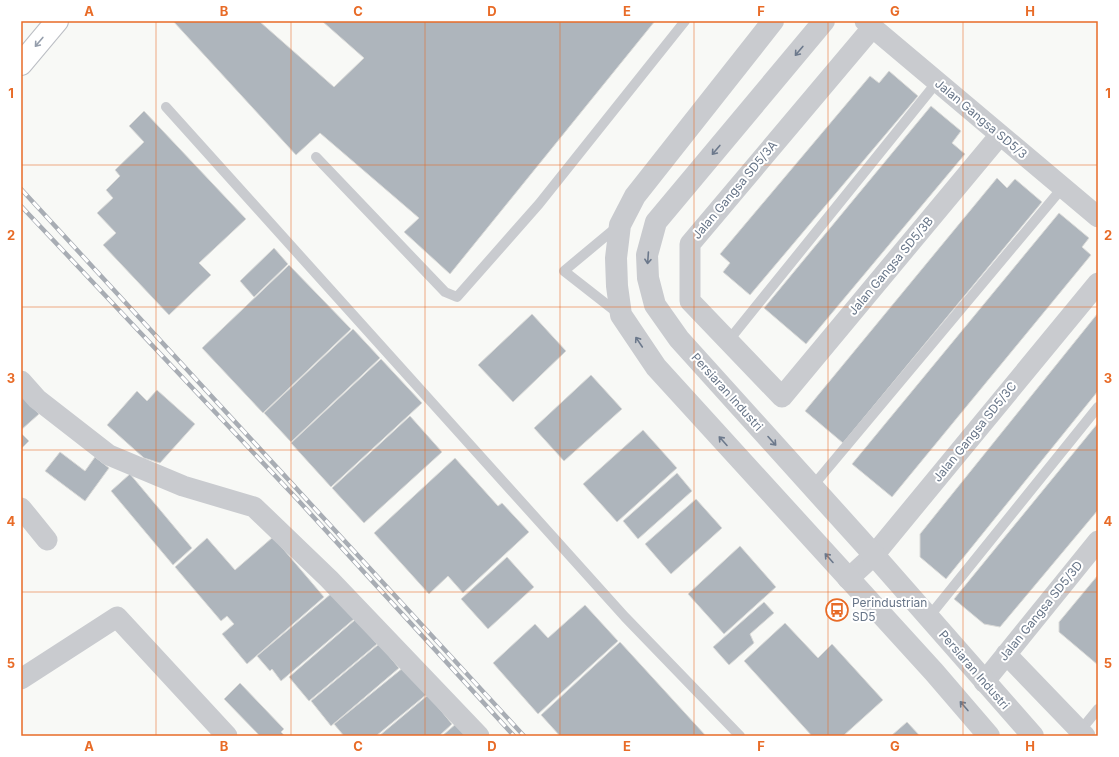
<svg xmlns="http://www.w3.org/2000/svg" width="1119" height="757" viewBox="0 0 1119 757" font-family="Inter,sans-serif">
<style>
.building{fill:#aeb5bc;stroke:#dadad8}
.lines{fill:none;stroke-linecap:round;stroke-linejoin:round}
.secondary-casing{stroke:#bbbec4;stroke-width:24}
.service{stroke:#c9cbcf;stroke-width:10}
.minor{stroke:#c9cbcf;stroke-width:21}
.tertiary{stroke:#c9cbcf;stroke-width:22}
.secondary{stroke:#fff;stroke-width:22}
.rail-casing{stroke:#a8adb4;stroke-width:4.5}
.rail{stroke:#fff;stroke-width:3;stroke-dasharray:9;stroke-linecap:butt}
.oneway{stroke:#959eac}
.oneway2{stroke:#6c798c}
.grid{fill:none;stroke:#e86b27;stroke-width:1;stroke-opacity:0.55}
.labels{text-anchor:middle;stroke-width:4;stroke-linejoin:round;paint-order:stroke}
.street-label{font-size:12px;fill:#677588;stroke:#fff}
.poi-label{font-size:12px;fill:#677588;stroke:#fff;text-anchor:start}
.neatline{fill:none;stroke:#e86b27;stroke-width:1.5}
.grid-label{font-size:13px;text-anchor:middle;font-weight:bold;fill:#e86b27}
</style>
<rect width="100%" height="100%" fill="#f8f9f6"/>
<!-- building -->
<path class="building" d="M 173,21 L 259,21 L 334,87 L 364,58 L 322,21 L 655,21 L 450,274 L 404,232 L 419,218 L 320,133 L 296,155 Z
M 889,71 L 918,96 L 750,295 L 723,272 L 730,263 L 720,254 L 870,76 L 879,83 Z
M 931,106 L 961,131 L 952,143 L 965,154 L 806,344 L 764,308 Z
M 144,111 L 246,219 L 199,263 L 211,275 L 169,315 L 103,245 L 116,233 L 97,213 L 113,198 L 106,190 L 120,176 L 115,170 L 144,142 L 129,126 Z
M 997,178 L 1007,188 L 1015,179 L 1042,202 L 843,443 L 805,411 Z
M 1059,213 L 1089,238 L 1082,247 L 1091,255 L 892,497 L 852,464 Z
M 274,248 L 288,264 L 254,297 L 240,281 Z
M 289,265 L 351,329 L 263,413 L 202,348 Z
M 1098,313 L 1098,391 L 946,579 L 920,557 L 920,534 Z
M 532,314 L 566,351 L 513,402 L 478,365 Z
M 353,329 L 380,358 L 291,442 L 264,413 Z
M 381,359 L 422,403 L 331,487 L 291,443 Z
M 591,375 L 622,409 L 564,461 L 534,428 Z
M 157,390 L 195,424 L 160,463 L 144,458 L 107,425 L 137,391 L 147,401 Z
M 21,395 L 39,414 L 21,430 Z
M 410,416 L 442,452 L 364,523 L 332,488 Z
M 1098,423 L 1098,510 L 1000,627 L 984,624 L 954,599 Z
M 643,430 L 677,468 L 617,522 L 583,484 Z
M 21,433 L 29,441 L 21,449 Z
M 60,452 L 85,471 L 95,457 L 109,468 L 85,501 L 45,471 Z
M 455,458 L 498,506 L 502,503 L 529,532 L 463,593 L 448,576 L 429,594 L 374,533 Z
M 677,473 L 692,491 L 638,539 L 623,521 Z
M 130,474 L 192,548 L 173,565 L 111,491 Z
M 696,499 L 722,528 L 671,574 L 645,544 Z
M 273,537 L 324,597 L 247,664 L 222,634 L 234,624 L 227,616 L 221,621 L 175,567 L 207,538 L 235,570 Z
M 740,546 L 776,587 L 724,634 L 688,594 Z
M 507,557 L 534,587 L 488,629 L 461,599 Z
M 1098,575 L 1098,665 L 1059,632 L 1059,622 Z
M 332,593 L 354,619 L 281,681 L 272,669 L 270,671 L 257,656 Z
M 764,602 L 774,613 L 750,634 L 754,643 L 729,665 L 713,647 Z
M 585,605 L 618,641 L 538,714 L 493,663 L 535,624 L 548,638 Z
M 356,619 L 377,644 L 309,701 L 289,677 Z
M 785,623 L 818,658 L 832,644 L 883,700 L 843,736 L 812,736 L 744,661 Z
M 620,642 L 706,736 L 560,736 L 541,715 Z
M 379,644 L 399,668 L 331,726 L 311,701 Z
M 404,667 L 427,694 L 376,736 L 344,736 L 334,724 Z
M 240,683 L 284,729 L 281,732 L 285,736 L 260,736 L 224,699 Z
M 428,695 L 452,724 L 439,736 L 379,736 Z
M 907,722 L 920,736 L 891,736 Z
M 457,723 L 468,736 L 442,736 Z"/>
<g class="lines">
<!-- secondary casing -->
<g class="secondary-casing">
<path id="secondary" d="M 21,64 L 57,21"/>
</g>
<!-- service -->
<path class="service" d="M 166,107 L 625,617 L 740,736
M 316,157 L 445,292 L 457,297 L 539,204 L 685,21
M 618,226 L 564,271 L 619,314
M 729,340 L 937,82
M 812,487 L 1063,187
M 928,618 L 1098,407
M 1080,731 L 1098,709"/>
<!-- minor -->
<path class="minor" d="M 865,21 L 1098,217
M 872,28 L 690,244 L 690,301 L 782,397 L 1000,135
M 21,381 L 37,399 L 109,455 L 183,486 L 254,507 L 329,579 L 479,736
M 21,508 L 47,540
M 848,579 L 874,555 L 1098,283
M 1006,654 L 1085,736
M 21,679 L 117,617 L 227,736
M 984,682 L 1098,541"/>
<!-- tertiary -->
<path class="tertiary" d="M 773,21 L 635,196 L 620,225 L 616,258 L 617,286 L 621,315 L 656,367 L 934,672 L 989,736
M 824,21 L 656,222 L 647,255 L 648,278 L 655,305 L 679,339 L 874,555 L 1033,736"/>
<!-- secondary -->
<use href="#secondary" class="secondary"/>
<!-- rail casing -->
<g class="rail-casing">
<path id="rail" d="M 21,189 L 524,736
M 21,206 L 297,499 L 514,736"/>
</g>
<!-- rail -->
<use href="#rail" class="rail"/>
</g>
<!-- one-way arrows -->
<defs><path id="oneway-shaft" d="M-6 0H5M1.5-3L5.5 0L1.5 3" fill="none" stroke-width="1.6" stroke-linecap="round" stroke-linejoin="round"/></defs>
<use class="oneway" href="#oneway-shaft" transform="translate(39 42) rotate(130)"/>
<g class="oneway2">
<use href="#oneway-shaft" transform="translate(799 51) rotate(130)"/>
<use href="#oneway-shaft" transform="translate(716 150) rotate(130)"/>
<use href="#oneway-shaft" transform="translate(648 258) rotate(94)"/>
<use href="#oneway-shaft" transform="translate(639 342) rotate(-124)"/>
<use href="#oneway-shaft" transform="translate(723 441) rotate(-132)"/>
<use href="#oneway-shaft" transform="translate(772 441) rotate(48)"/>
<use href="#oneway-shaft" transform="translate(829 558) rotate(-132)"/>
<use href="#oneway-shaft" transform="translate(964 706) rotate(-131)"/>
</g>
<!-- grid -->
<path class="grid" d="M 156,21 L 156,736M 291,21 L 291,736M 425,21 L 425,736M 560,21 L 560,736M 694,21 L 694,736M 828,21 L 828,736M 963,21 L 963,736M 21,165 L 1098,165M 21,307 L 1098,307M 21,450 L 1098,450M 21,592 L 1098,592"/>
<!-- icons -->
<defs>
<g id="bus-ring" transform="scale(1.15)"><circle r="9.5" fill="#fff" stroke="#e86b27" stroke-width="1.5"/><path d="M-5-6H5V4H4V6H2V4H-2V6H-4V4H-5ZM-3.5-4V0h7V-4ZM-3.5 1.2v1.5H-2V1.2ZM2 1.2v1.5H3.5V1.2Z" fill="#e86b27"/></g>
</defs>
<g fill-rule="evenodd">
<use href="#bus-ring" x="837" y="610"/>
</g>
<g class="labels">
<!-- street labels -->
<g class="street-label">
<text transform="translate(981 119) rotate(40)" y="4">Jalan Gangsa SD5/3</text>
<text transform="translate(735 190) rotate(-50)" y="4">Jalan Gangsa SD5/3A</text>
<text transform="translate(891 266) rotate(-50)" y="4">Jalan Gangsa SD5/3B</text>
<text transform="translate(727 392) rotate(48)" y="4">Persiaran Industri</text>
<text transform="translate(975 432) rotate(-51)" y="4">Jalan Gangsa SD5/3C</text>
<text transform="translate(1041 611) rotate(-51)" y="4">Jalan Gangsa SD5/3D</text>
<text transform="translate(974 670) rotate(49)" y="4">Persiaran Industri</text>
</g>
<!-- poi labels -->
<g class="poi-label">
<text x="852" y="607">Perindustrian<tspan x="852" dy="14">SD5</tspan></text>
</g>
</g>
<!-- border -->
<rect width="1119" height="757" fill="none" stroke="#ffffff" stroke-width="44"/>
<rect x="22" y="22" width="1075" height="713" class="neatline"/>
<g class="grid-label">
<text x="89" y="16">A</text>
<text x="224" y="16">B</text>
<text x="358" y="16">C</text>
<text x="492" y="16">D</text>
<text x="627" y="16">E</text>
<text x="761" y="16">F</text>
<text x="895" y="16">G</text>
<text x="1030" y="16">H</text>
<text x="11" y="98">1</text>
<text x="1108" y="98">1</text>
<text x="11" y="240">2</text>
<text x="1108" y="240">2</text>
<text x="11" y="383">3</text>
<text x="1108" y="383">3</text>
<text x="11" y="526">4</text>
<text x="1108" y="526">4</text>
<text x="11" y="668">5</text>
<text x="1108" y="668">5</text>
<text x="89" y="751">A</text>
<text x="224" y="751">B</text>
<text x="358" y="751">C</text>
<text x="492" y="751">D</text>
<text x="627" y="751">E</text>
<text x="761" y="751">F</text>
<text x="895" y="751">G</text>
<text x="1030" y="751">H</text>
</g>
</svg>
